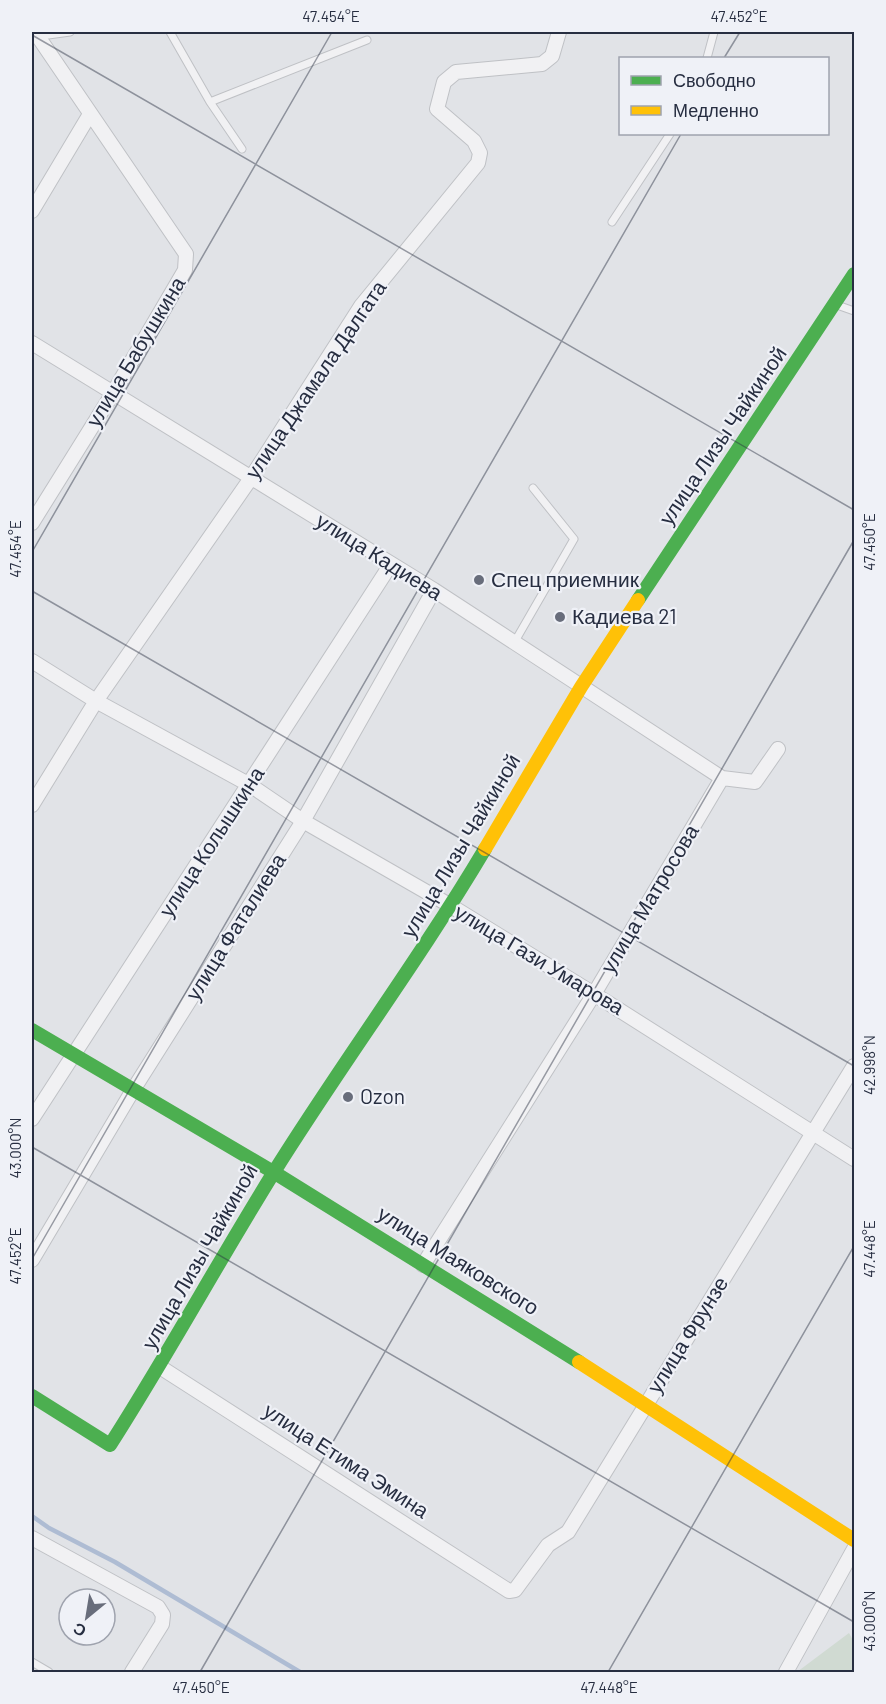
<svg xmlns="http://www.w3.org/2000/svg" width="886" height="1704" viewBox="0 0 886 1704" font-family="Barlow,sans-serif">
<style>
.green{fill:#d0dad2}
.lines{fill:none;stroke-linecap:round;stroke-linejoin:round}
.stream{stroke:#aebcd3;stroke-width:4.5}
.lane-casing{stroke:#bfc1c5;stroke-width:9}
.street-casing{stroke:#bfc1c5;stroke-width:16}
.lane{stroke:#f1f1f3;stroke-width:7}
.street{stroke:#f1f1f3;stroke-width:14}
.fast{stroke:#4caf50;stroke-width:14}
.slow{stroke:#ffc107;stroke-width:14}
.ticks{fill:none;stroke:#272e41;stroke-width:1.5;stroke-opacity:0.45}
.poi-dot{fill:#686d7b;stroke:#eff1f7;stroke-width:2}
.labels{text-anchor:middle;stroke-width:4.5;stroke-linejoin:round;paint-order:stroke}
.street-label{font-size:21px;fill:#272e41;stroke:#eff1f7}
.poi-label{font-size:21px;fill:#272e41;stroke:#eff1f7;text-anchor:start}
.neatline{fill:none;stroke:#272e41;stroke-width:2}
.ticks-label{font-size:15px;text-anchor:middle;fill:#272e41}
</style>
<rect width="100%" height="100%" fill="#e1e3e7"/>
<!-- green -->
<path class="green" d="M 849,1633 L 854,1642 L 854,1672 L 797,1672 Z"/>
<g class="lines">
<!-- stream -->
<path class="stream" d="M 32,1516 L 49,1528 L 115,1562 L 300,1672"/>
<!-- lane casing -->
<g class="lane-casing">
<path id="lane" d="M 170,32 L 210,102 L 242,149
M 41,36 L 70,32
M 707,58 L 714,32
M 210,102 L 367,40
M 612,222 L 670,134
M 837,305 L 854,311
M 514,643 L 574,539 L 533,488
M 32,1662 L 49,1672"/>
</g>
<!-- street casing -->
<g class="street-casing">
<path id="street" d="M 32,211 L 90,114
M 32,343 L 434,590 L 722,778
M 32,523 L 113,393 L 185,270 L 186,254 L 35,32
M 32,661 L 96,701 L 250,785 L 303,821 L 451,906 L 594,994 L 854,1159
M 32,805 L 96,701 L 251,478 L 361,306 L 478,163 L 480,153 L 474,141 L 437,109 L 444,82 L 456,72 L 542,64 L 552,56 L 559,32
M 32,1119 L 391,564
M 32,1260 L 133,1090 L 303,821 L 434,590
M 423,1265 L 594,994 L 722,778 L 755,782 L 778,749
M 160,1367 L 509,1591 L 515,1590 L 548,1545 L 568,1532 L 854,1066
M 32,1538 L 158,1607 L 163,1615 L 162,1624 L 132,1672
M 786,1672 L 854,1549"/>
</g>
<!-- lane -->
<use href="#lane" class="lane"/>
<!-- street -->
<use href="#street" class="street"/>
<!-- fast -->
<path class="fast" d="M 638,600 L 854,274
M 32,1030 L 275,1173 L 579,1362
M 32,1396 L 110,1445 C 167,1356 218,1262 274,1172 C 342,1063 419,960 485,849"/>
<!-- slow -->
<path class="slow" d="M 485,849 L 581,687 L 638,600
M 579,1362 L 854,1540"/>
</g>
<!-- ticks -->
<path class="ticks" d="M 32,35 L 854,510M 724,58 L 740,32M 32,552 L 332,32M 32,591 L 854,1066M 32,1147 L 854,1622M 32,1259 L 681,134M 200,1672 L 854,540M 608,1672 L 854,1246"/>
<!-- markers -->
<g class="poi-dot">
<circle cx="479" cy="580" r="6"/>
<circle cx="560" cy="617" r="6"/>
<circle cx="348" cy="1097" r="6"/>
</g>
<g class="labels">
<!-- street labels -->
<g class="street-label">
<text transform="translate(136 352) rotate(-59)" y="7">улица Бабушкина</text>
<text transform="translate(316 380) rotate(-56)" y="7">улица Джамала Далгата</text>
<text transform="translate(723 436) rotate(-56)" y="7">улица Лизы Чайкиной</text>
<text transform="translate(379 557) rotate(32)" y="7">улица Кадиева</text>
<text transform="translate(212 842) rotate(-57)" y="7">улица Колышкина</text>
<text transform="translate(461 846) rotate(-59)" y="7">улица Лизы Чайкиной</text>
<text transform="translate(650 899) rotate(-59)" y="7">улица Матросова</text>
<text transform="translate(236 927) rotate(-58)" y="7">улица Фаталиева</text>
<text transform="translate(539 960) rotate(31)" y="7">улица Гази Умарова</text>
<text transform="translate(200 1257) rotate(-60)" y="7">улица Лизы Чайкиной</text>
<text transform="translate(458 1261) rotate(32)" y="7">улица Маяковского</text>
<text transform="translate(688 1335) rotate(-58)" y="7">улица Фрунзе</text>
<text transform="translate(346 1461) rotate(33)" y="7">улица Етима Эмина</text>
</g>
<!-- poi labels -->
<g class="poi-label">
<text x="491" y="587">Спец приемник</text>
<text x="572" y="624">Кадиева 21</text>
<text x="360" y="1104">Ozon</text>
</g>
</g>
<!-- border -->
<rect width="886" height="1704" fill="none" stroke="#eff1f7" stroke-width="66"/>
<!-- legend -->
<rect x="619" y="57" width="210" height="78" fill="#eff1f7" stroke="#9fa3ae" stroke-width="1.5"/>
<rect x="631" y="76" width="30" height="9" fill="#4caf50" stroke="#9fa3ae" stroke-width="1.5"/>
<text x="673" y="87" font-size="18" fill="#272e41">Свободно</text>
<rect x="631" y="106" width="30" height="9" fill="#ffc107" stroke="#9fa3ae" stroke-width="1.5"/>
<text x="673" y="117" font-size="18" fill="#272e41">Медленно</text>
<!-- north arrow -->
<g transform="translate(87 1617) rotate(210)"><circle r="28" fill="#eff1f7" stroke="#9fa3ae" stroke-width="1.5"/>
<path d="M0-4.5L10 22L0 15L-10 22Z" fill="#686d7b"/>
<text y="-9" font-size="16" font-weight="bold" text-anchor="middle" fill="#272e41">С</text>
</g>
<rect x="33" y="33" width="820" height="1638" class="neatline"/>
<g class="ticks-label">
<text x="331" y="22">47.454°E</text>
<text x="739" y="22">47.452°E</text>
<text transform="translate(870 542) rotate(-90)" y="5">47.450°E</text>
<text transform="translate(16 549) rotate(-90)" y="5">47.454°E</text>
<text transform="translate(870 1065) rotate(-90)" y="5">42.998°N</text>
<text transform="translate(16 1148) rotate(-90)" y="5">43.000°N</text>
<text transform="translate(870 1249) rotate(-90)" y="5">47.448°E</text>
<text transform="translate(16 1256) rotate(-90)" y="5">47.452°E</text>
<text transform="translate(870 1621) rotate(-90)" y="5">43.000°N</text>
<text x="201" y="1693">47.450°E</text>
<text x="609" y="1693">47.448°E</text>
</g>
</svg>
